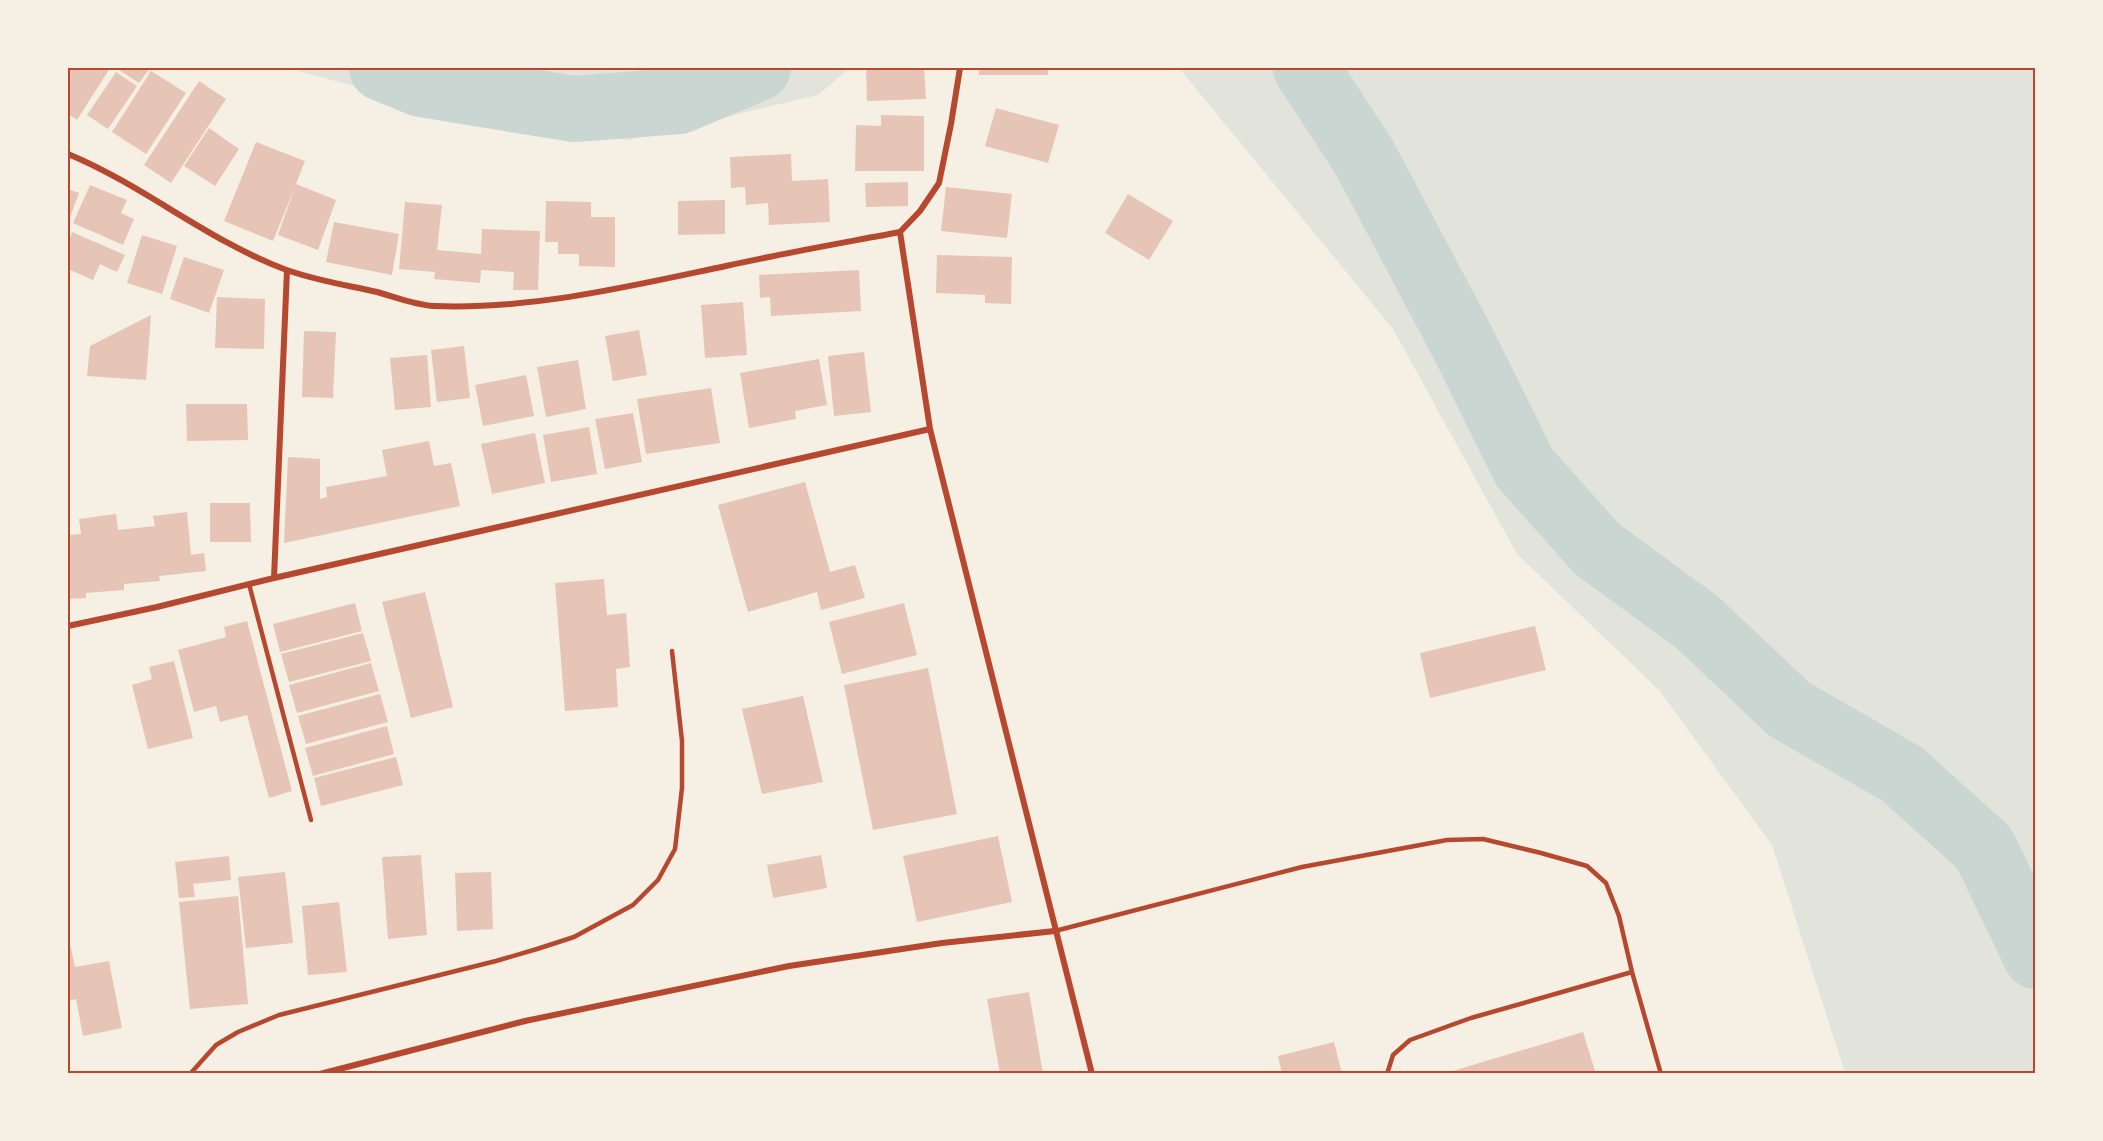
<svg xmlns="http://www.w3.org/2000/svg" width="2103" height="1141" viewBox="0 0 2103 1141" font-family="Inter,sans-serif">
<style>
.green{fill:#e2e4dc}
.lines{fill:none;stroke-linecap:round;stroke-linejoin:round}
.river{stroke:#c9d6d2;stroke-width:66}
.building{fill:#e6c5b7}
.service{stroke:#b5482f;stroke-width:4.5}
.minor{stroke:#b5482f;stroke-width:6}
.neatline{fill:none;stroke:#b5482f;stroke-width:2}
</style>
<rect width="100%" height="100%" fill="#f6efe4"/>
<!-- green -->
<path class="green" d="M 288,68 L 850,68 L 818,95 L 628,140 L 445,111 Z
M 1179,68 L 2035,68 L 2035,1073 L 1845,1073 L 1772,845 L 1659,690 L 1517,554 L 1393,329 Z"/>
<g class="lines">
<!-- river -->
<path class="river" d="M 382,68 L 421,84 L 574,109 L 679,101 L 758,68
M 1306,68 L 1364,157 L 1465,347 L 1524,467 L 1597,549 L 1697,622 L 1789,709 L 1902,774 L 1984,848 L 2036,956"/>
</g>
<!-- building -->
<path class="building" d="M 68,68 L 110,68 L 77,120 L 68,114 Z
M 116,68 L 150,68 L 139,83 Z
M 866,68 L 924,68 L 926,99 L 867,101 Z
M 979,68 L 1048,68 L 1048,75 L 979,75 Z
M 151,71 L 186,93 L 146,154 L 112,132 Z
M 116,72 L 137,86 L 108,129 L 87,115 Z
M 199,81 L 226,99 L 171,183 L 144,165 Z
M 996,108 L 1059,125 L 1048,163 L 985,146 Z
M 881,115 L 924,116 L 924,171 L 855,171 L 856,125 L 881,126 Z
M 209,128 L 239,149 L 215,186 L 184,166 Z
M 256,142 L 305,161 L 296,184 L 336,200 L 318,250 L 278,235 L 295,187 L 273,241 L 224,221 Z
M 791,154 L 792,181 L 828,179 L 830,222 L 769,225 L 768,203 L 746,205 L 745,187 L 731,188 L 730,157 Z
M 908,182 L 908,206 L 866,207 L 865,183 Z
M 90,185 L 127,200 L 121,213 L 134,219 L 123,245 L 73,223 Z
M 946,187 L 1012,194 L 1007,238 L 941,231 Z
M 68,189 L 79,193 L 68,223 Z
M 1128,194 L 1173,221 L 1149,260 L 1105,233 Z
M 725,200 L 725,234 L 678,235 L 678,201 Z
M 546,201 L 591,202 L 591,217 L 615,217 L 615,267 L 579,266 L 579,254 L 558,254 L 558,242 L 545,242 Z
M 405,202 L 442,205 L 437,250 L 481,254 L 482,229 L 540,231 L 538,290 L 513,290 L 514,272 L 481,270 L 480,283 L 434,279 L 435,272 L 399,269 Z
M 334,222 L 399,234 L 392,275 L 326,262 Z
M 72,232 L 125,255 L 117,272 L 100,264 L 93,280 L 68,269 L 68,243 Z
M 142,235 L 177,246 L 162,294 L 127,283 Z
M 937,255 L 1012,257 L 1011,304 L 985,303 L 985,295 L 936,293 Z
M 184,257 L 224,270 L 209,313 L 170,299 Z
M 859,270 L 861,311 L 771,316 L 770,297 L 760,298 L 759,275 Z
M 217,297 L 265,299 L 264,349 L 215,348 Z
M 743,302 L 747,355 L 705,358 L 701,305 Z
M 151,315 L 146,380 L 87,376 L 90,346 Z
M 639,330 L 647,375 L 613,381 L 605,336 Z
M 304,331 L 336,332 L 333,398 L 302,397 Z
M 464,346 L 470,398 L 437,402 L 431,350 Z
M 864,352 L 871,412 L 834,416 L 828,356 Z
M 427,355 L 431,407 L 395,410 L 390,358 Z
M 819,359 L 827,405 L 795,411 L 796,419 L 749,428 L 740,373 Z
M 578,360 L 586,409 L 546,417 L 537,367 Z
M 526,375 L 534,416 L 483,426 L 475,385 Z
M 711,388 L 720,443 L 646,454 L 637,399 Z
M 186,404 L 247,404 L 248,440 L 187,441 Z
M 633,413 L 642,462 L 605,469 L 595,419 Z
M 589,427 L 597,474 L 551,482 L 543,435 Z
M 535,433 L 545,483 L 492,494 L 481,444 Z
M 429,441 L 434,466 L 451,463 L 460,506 L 284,543 L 288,457 L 320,459 L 320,499 L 327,497 L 326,487 L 387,476 L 382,450 Z
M 805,482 L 830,572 L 855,565 L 865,598 L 821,610 L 817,592 L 748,612 L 718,505 Z
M 210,503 L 250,503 L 251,542 L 210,542 Z
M 187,512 L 191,555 L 204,553 L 206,571 L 159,576 L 160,581 L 124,584 L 124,590 L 86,593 L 86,598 L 68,599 L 68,535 L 81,534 L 79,519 L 116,514 L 118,530 L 155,526 L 153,516 Z
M 604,579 L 607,615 L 626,613 L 630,667 L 616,669 L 618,707 L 565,711 L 555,583 Z
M 425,592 L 453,707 L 411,718 L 382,602 Z
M 355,603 L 362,631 L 280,652 L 273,624 Z
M 904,603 L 917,655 L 842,674 L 829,622 Z
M 247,621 L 292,791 L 269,798 L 247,715 L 220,722 L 216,706 L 194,712 L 178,650 L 226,637 L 224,627 Z
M 1535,626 L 1546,670 L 1430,698 L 1420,653 Z
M 363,633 L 371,661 L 289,682 L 281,654 Z
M 174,661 L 193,738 L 148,749 L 132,685 L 152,679 L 149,667 Z
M 371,663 L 379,691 L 297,713 L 289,685 Z
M 928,668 L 957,814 L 873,830 L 844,685 Z
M 380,694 L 388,722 L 306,744 L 298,716 Z
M 803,696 L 823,782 L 762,794 L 742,709 Z
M 387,726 L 394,754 L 313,776 L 305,748 Z
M 396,757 L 403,785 L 321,806 L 314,778 Z
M 998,836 L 1012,902 L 917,922 L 903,856 Z
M 421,855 L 427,935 L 388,939 L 382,857 Z
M 821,855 L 827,888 L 773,898 L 767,865 Z
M 229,856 L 231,880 L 193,884 L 195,897 L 179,898 L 175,862 Z
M 285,872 L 293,943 L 246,948 L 238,877 Z
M 491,872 L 493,929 L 457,931 L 455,873 Z
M 238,896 L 248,1004 L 190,1009 L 179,902 Z
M 339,902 L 347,972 L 308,975 L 302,906 Z
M 68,948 L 71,948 L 75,967 L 109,961 L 122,1028 L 83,1036 L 76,999 L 68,1001 Z
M 1029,992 L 1043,1074 L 1000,1074 L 987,999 Z
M 1583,1032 L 1596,1074 L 1446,1074 L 1446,1073 Z
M 1334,1042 L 1342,1074 L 1282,1074 L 1278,1056 Z"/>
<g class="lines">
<!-- service -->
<path class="service" d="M 249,584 L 311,820
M 1055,931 L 1302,867 L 1447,840 L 1483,839 L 1541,853 L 1587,866 L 1606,883 L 1619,916 L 1632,972 L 1661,1074
M 190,1074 L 216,1045 L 238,1032 L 279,1015 L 496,961 L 537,949 L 574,937 L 633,905 L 658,880 L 675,849 L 682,788 L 682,741 L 672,651
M 1387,1074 L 1393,1055 L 1410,1040 L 1471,1018 L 1632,972"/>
<!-- minor -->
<path class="minor" d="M 960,68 L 951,124 L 939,183 L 920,211 L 900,232 L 930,429 L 1092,1074
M 68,154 C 143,185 207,240 284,269 C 313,280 346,285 377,292 C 395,297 415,305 434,306 C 532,310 631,286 726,266 C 784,253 842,243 900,232
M 274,578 L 287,270
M 68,626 L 157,607 L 274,578 L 930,429
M 320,1074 L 525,1021 L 789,966 L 942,943 L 1055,931"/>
</g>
<!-- border -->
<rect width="2103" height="1141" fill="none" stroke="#f6efe4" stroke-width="138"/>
<rect x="69" y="69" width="1965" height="1003" class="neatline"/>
</svg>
